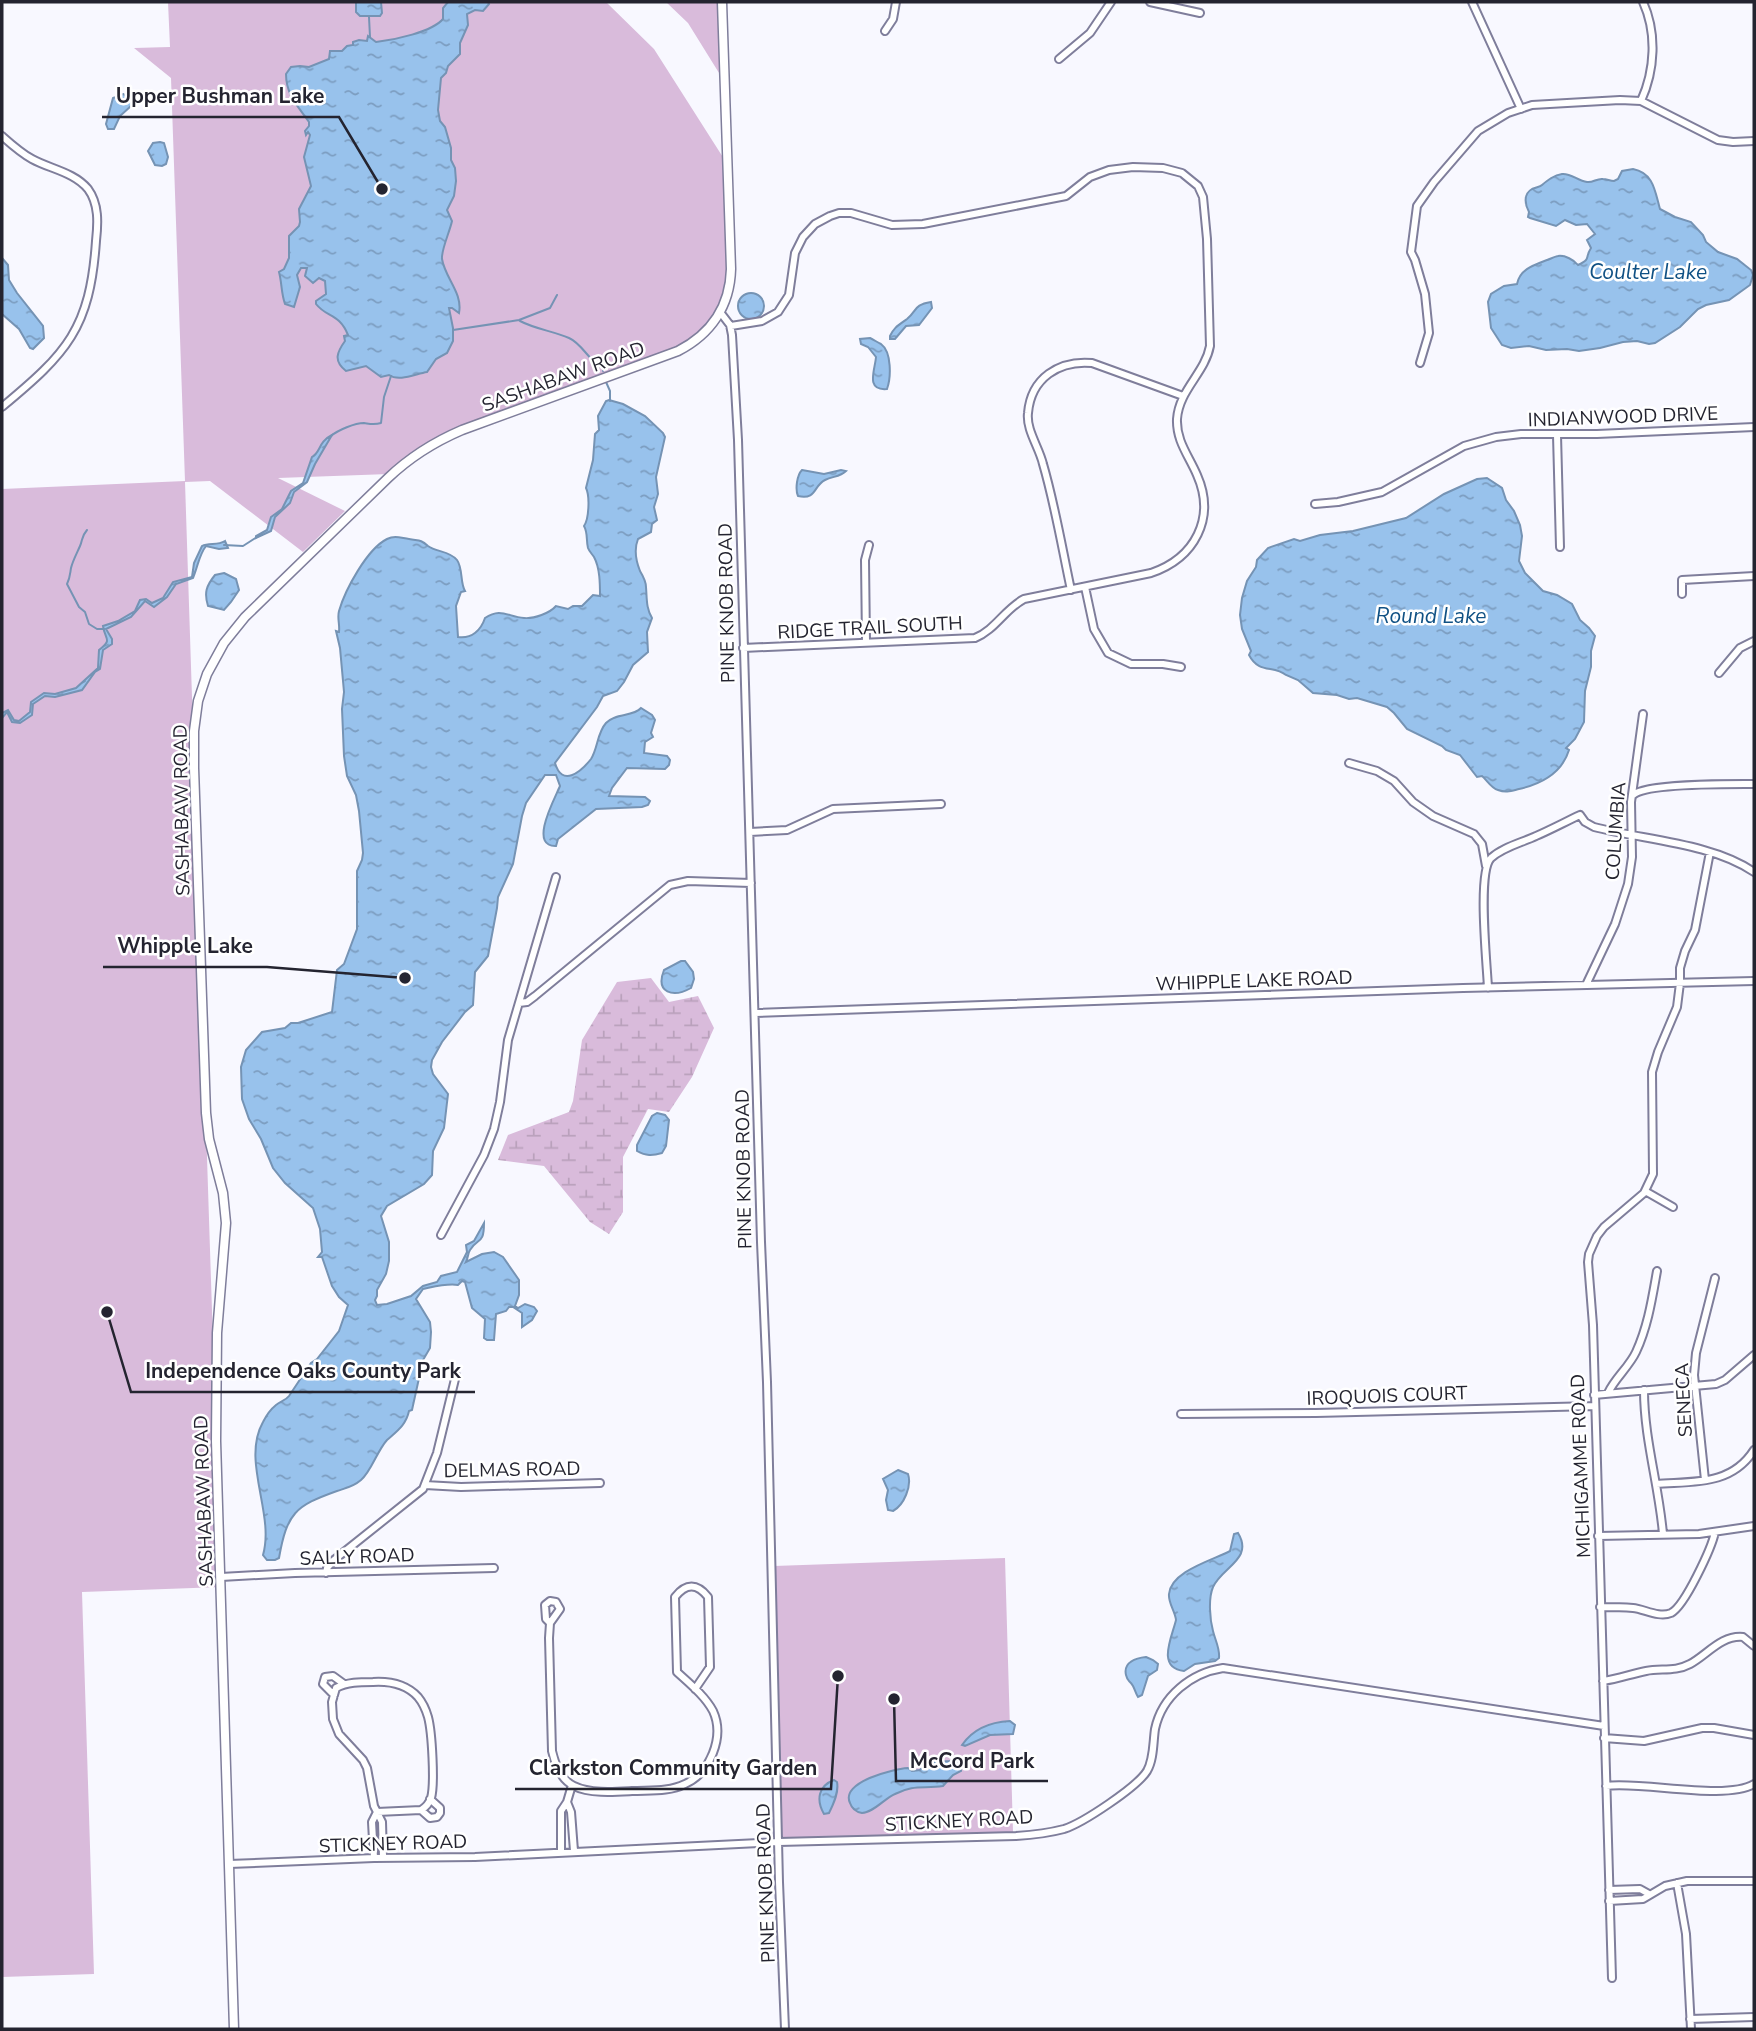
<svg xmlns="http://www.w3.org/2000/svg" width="1756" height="2031" viewBox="0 0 1756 2031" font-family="'Nunito Sans',sans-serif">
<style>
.wetland{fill:url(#wetland-marsh)}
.green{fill:#d9bbdb}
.water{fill:url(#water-ripples);stroke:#7593b4;stroke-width:2}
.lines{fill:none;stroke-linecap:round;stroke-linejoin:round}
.stream{stroke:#7593b4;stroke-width:2}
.minor-casing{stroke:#7f7e9b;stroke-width:10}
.major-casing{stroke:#7f7e9b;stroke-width:11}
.minor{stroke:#fff;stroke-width:6}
.major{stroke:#fff;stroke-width:8}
.labels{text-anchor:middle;stroke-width:5;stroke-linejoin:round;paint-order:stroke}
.street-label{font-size:19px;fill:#242430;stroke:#fff}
.water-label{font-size:21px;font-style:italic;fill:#105184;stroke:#fff}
.leader{fill:none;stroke:#242430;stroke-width:2.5}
.callout-dot{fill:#242430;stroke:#fff;stroke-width:2.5}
.callout-label{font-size:21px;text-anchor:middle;font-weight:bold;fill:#242430;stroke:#fff;stroke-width:5;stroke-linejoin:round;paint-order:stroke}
</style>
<defs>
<pattern id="wetland-marsh" width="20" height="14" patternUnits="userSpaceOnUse" patternTransform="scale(1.75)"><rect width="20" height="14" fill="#d9bbdb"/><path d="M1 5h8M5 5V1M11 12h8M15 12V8" fill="none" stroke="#baa1bc"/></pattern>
<pattern id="water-ripples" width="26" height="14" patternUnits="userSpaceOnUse" patternTransform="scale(1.75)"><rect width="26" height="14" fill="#98c2ec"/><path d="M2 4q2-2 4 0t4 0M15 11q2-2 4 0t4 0" fill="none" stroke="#7c9dc0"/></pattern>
</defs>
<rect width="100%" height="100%" fill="#f8f8ff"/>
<!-- wetland -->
<path class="wetland" d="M 651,978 L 669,1002 L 698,996 L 714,1028 L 692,1077 L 669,1112 L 648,1109 L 623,1157 L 623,1212 L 609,1234 L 590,1222 L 544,1166 L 498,1160 L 508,1135 L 569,1112 L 573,1101 L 582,1040 L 617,982 Z"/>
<!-- green -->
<path class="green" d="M 168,2 L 606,2 L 654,49 L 726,162 L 727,274 C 722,315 704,333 668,351 L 451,430 L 421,447 L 389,474 L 278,478 L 345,511 L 303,552 L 210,481 L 185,482 L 221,1587 L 82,1592 L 94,1974 L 2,1977 L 2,489 L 185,481 L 171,78 L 134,48 L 170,47 Z
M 666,2 L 720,2 L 724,81 L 688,23 Z
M 1005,1558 L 1013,1832 L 782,1839 L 774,1566 Z"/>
<!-- water -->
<path class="water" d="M 356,2 L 381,2 L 382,13 L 380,16 L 360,16 L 356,12 Z
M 448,2 L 488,2 L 489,4 L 483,11 L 475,10 L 467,14 L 468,25 L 460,43 L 460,54 L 448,66 L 446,73 L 441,78 L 438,110 L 440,121 L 445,127 L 451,148 L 451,160 L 455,168 L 456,181 L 454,196 L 447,210 L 452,221 C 450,231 441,250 442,259 C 445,278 463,293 459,313 L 452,308 L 449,308 L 453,328 L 453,341 L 447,353 L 436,359 L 427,372 C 415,374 399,382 389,375 L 381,377 L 366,366 L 346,371 C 333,361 337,352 345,341 L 344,336 L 348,335 C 339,313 327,318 316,304 L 316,301 L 326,294 L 325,281 L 319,278 L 313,283 L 305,276 L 307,268 L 301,268 L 297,275 L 300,287 L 294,307 L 285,304 C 281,293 282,283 279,272 L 284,269 L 289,258 L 289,236 L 299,226 L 300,222 L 299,209 L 311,186 L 304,157 L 310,135 L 308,132 L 306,135 L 305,131 L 309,126 L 309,122 C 298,106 286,95 286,74 L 291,67 L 300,66 L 309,67 L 329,59 L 330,51 L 342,51 L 347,46 L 353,45 L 353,42 L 359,40 L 367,41 L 368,36 L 376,42 C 394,40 432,32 443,19 L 443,8 Z
M 123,94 L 131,98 L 132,105 L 120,116 L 114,129 L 108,129 L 106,124 L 113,98 Z
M 160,142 L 164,143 L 168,157 L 166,164 L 162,166 L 155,165 L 148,151 L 153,143 Z
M 1633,169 C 1654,173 1655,192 1660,209 L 1675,217 L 1691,222 L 1703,235 L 1706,242 L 1718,252 L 1737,259 L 1751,270 L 1753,275 L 1750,285 L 1729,300 L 1706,305 L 1698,309 L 1680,327 L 1655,343 L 1649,344 L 1637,341 L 1623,342 L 1600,348 L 1579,351 L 1567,349 L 1546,350 L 1529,346 L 1511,348 L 1502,345 L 1491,328 L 1488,302 L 1491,294 L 1504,286 L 1517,284 C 1520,269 1534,265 1547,260 C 1548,260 1556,256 1558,256 C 1565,255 1574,260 1578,265 C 1592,258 1584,259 1591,248 L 1587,240 L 1595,234 L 1587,224 L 1576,225 L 1565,220 L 1556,226 L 1530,218 L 1528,217 L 1529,212 C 1525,205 1523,194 1532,189 C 1536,187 1540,187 1542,185 C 1548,180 1554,175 1562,174 C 1571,173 1578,181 1587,182 C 1593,183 1597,178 1603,179 C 1607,179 1610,181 1614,181 L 1618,179 L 1622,171 Z
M 2,258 L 8,265 L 9,280 L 17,293 L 43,326 L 44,338 L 33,349 L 30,348 L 19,329 L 2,314 Z
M738 306a13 13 0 1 1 26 0a13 13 0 1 1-26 0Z
M 931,302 L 932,308 L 919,325 L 906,326 L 895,339 L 890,339 L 890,336 C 894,327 899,325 907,319 C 918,310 913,305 931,302 Z
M 870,338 C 874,340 877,342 881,344 C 892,352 891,378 887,389 C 865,391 875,370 876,357 L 868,347 L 861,344 L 860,339 Z
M 609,400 L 623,404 L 645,416 L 663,433 L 665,437 L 656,477 L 658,494 L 654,507 L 657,520 L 652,524 L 651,532 L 638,539 C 634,549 636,561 640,571 C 643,576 646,581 646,587 C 647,599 646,608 652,618 L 647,632 L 648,652 L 633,665 L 624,682 L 617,691 L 603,696 L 597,707 L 555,763 C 562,787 580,773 591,759 C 598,748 597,733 606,723 C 615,713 633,717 641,708 L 652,715 L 655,720 L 651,733 L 653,737 L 645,742 L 644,753 L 667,756 L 670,760 L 669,765 L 665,769 L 627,768 L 612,788 L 609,796 L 645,797 L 650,801 L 648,805 L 642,807 L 596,809 L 558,839 L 556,846 C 528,847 555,798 560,786 L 556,775 L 545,775 L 526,803 L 522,816 L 513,864 L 498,897 L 497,908 L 488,956 L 475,972 L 473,1005 L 465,1012 L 442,1042 L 432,1060 L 431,1067 L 433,1074 L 448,1094 L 444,1128 L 433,1151 L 432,1175 L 424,1184 L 387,1206 L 381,1216 L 389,1242 L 389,1261 L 386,1274 L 377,1290 L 377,1296 L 375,1300 L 377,1305 L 387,1304 L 411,1296 L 423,1286 L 437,1282 L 441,1276 L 457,1272 L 467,1252 L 466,1245 L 474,1241 L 484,1223 C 484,1245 478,1237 470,1250 C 468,1253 468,1258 466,1262 L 482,1254 L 494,1252 L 503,1257 L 519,1280 L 519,1295 L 515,1306 L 518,1308 L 525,1304 L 534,1307 L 537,1311 L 532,1320 L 522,1327 L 522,1313 L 513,1307 L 509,1307 L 506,1311 L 496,1314 L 494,1340 L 487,1340 L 484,1338 L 485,1319 L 472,1308 L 465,1282 L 462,1281 L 458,1285 C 447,1283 433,1287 423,1289 L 416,1299 L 430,1322 L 431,1332 L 430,1348 L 423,1360 L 412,1410 L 409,1411 C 406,1425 397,1431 387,1440 C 377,1451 371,1472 361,1480 C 353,1487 346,1488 337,1491 C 295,1506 287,1513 279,1558 L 275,1560 L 267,1560 L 263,1555 C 275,1514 241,1461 263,1422 C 266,1416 271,1409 276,1405 C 281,1401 285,1401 289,1396 L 311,1363 L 317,1359 L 339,1331 L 348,1305 L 339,1297 L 332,1286 L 322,1257 L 318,1257 L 322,1252 L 320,1229 L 313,1208 L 285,1183 L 273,1168 L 261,1139 L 249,1119 L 242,1099 L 241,1067 L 246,1050 L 262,1032 L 285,1028 L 291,1023 L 298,1023 L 332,1012 L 337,970 L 344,964 L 357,929 L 357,871 L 362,860 L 363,853 L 359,811 L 356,795 L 347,776 L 344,756 L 342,709 L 344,692 L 340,648 L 336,631 L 339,632 C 340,624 337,618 339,611 C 345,590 367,549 387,539 C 395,535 401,538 409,539 C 419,541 420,539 428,546 C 436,552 450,551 457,560 C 463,568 460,583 465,591 L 461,592 L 456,606 L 458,637 C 472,639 481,630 485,618 C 501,607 508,617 524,618 C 534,619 550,613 556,606 L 568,609 L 573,606 L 582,606 L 593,595 L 600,596 C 600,584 600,568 594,557 C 592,554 589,551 588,548 C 586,540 588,533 584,526 C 589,519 590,496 586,488 L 593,460 L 595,434 L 599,430 L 598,416 L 606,401 Z
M 332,435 L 315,464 L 307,482 L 294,492 L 290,503 L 275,517 L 271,531 L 256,538 L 256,536 L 267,530 L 271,517 L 282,509 L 291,491 L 303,483 L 312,457 C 321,452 318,442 332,435 Z
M 802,470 L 824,474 L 841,470 L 846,471 C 840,477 833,476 825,480 C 813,486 817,500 798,496 C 795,489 797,475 802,470 Z
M 1487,478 L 1502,488 L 1506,500 L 1514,511 L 1520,525 L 1522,536 L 1519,561 L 1525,573 L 1543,591 L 1557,595 L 1572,604 L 1580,620 L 1589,628 L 1595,636 L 1591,651 L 1591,667 L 1585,691 L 1584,722 L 1575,739 L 1566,748 L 1569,750 C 1562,773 1541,784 1519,789 C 1511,791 1506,793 1498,790 C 1491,788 1487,780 1482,776 L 1477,777 L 1460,755 L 1446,750 L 1442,746 L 1407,729 L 1394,713 L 1387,707 L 1357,698 L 1349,699 L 1337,695 L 1313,693 L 1298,680 L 1286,675 C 1273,665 1259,674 1249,655 L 1251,651 L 1242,629 L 1240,615 L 1242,598 L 1247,581 L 1256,567 L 1257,560 L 1268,548 L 1294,539 L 1300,541 L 1320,535 L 1353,531 L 1406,518 L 1444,494 L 1477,479 Z
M 225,541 L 228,548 L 219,549 L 206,546 C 199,555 198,566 193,578 L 176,584 L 167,597 L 154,607 L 145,601 L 131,617 L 106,629 L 112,639 L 112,644 L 103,650 L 100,669 L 95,672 L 82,690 L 55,697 L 45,696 L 33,704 L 32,715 L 20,723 L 12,722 L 7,712 L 2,718 L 2,713 L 8,710 L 14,720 L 19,721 L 30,712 L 31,702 L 44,693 L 55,694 L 76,688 L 98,668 L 99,650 C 113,639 105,640 103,626 L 118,621 L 135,611 L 140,600 L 146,599 L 152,603 L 163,598 L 173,582 L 192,577 L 194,563 L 202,546 C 209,542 217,546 225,541 Z
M 224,573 L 236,579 L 239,590 L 231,602 L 224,610 L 208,606 C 204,593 206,586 215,575 Z
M 681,961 L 685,961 L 693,972 L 694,979 L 691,988 C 673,998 655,993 664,970 Z
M 657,1113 L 665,1115 L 669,1120 L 666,1146 L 662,1153 C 652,1156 646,1156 637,1151 L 637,1145 L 652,1116 Z
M 898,1470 L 908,1474 C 912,1486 904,1505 893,1511 L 888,1510 L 886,1500 L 888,1490 L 883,1479 Z
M 1238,1533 C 1254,1559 1222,1567 1213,1587 C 1208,1599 1210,1620 1213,1631 C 1215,1640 1220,1648 1219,1658 L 1215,1661 L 1195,1664 L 1184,1671 C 1156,1668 1172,1637 1176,1620 C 1175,1611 1168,1603 1169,1594 C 1171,1571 1213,1560 1230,1551 L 1234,1534 Z
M 1146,1657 L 1153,1660 L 1158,1664 L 1157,1670 L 1148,1676 L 1142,1695 L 1138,1697 C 1136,1694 1135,1690 1133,1686 C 1129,1679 1128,1683 1126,1675 C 1123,1662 1136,1658 1146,1657 Z
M 1010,1721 L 1015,1725 L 1013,1734 L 990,1735 L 965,1746 L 962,1745 C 973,1729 991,1722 1010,1721 Z
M 955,1761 L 961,1765 L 961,1771 L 953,1775 L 943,1786 C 924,1789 914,1784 895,1794 C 885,1798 873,1813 862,1813 C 856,1812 852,1809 850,1803 C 840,1782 893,1769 908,1768 L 912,1771 L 920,1770 L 927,1762 Z
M 834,1780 L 837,1782 C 839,1792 834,1803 829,1813 L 824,1814 C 816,1800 818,1786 834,1780 Z"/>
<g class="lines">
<!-- stream -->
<path class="stream" d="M 369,17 L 370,37
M 520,321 C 535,329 553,331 569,338 C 583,344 589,362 603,368 L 603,371
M 453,330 L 519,320 L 550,308 L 557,295
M 606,382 L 610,391 L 610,401
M 331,436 C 338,430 355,423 364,423 C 371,424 374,425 381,423 L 384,397 L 391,376
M 87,530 C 81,537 83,539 80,546 C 77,553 73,560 71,568 C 70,574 70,578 67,584 L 79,607 L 85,612 L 89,624 L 97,629 L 104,629
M 224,545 L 243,546 L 257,537"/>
<!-- minor casing -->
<g class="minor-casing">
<path id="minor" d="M 1150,2 L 1200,13
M 1472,2 L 1521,109
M 885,31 L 893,19 L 896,2
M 1059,59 L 1090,33 L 1111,2
M 1641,101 C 1655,70 1657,33 1643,2
M 2,136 C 11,144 21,153 32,159 C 50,169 74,172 88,189 C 99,204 98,223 96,241 C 90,329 67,353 2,407
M 720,312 L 730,325 L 732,335 L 738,440 L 761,1242 L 767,1382 L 779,1882 L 785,2029
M 731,326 L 762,321 L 778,312 L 789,295 L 795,253 L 803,237 L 815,224 L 830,216 L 839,213 L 851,213 L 892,225 L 923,224 L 1066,196 L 1090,177 L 1109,170 L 1133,167 L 1163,168 L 1182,173 L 1198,186 L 1203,197 L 1207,239 L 1210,346 C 1205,373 1179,390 1177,419 C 1176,441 1189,456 1197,475 C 1216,518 1195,558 1151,573 L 1024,599 C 1005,609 995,630 975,638 L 743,648
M 1420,363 L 1429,333 L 1425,294 L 1415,260 L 1411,252 L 1417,206 L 1434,182 L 1478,131 L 1508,113 L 1532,105 L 1620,100 L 1641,101 L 1718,140 L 1733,142 L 1754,141
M 1557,435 L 1560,547
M 1315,504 L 1338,502 L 1382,492 L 1464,446 L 1496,437 L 1521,434 L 1597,434 L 1754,427
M 1085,587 L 1094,629 L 1108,653 L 1131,664 L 1163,664 L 1181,667
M 1071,590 C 1062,548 1055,505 1043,464 C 1039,447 1026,430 1028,413 C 1031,378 1059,360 1092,363 L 1183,396
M 1682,594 L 1682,580 L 1754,576
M 866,642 L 865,560 L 869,545
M 1719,673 L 1740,648 L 1754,641
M 1349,763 L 1377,771 L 1394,781 L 1413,802 L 1433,816 L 1474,834 L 1482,844 L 1486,866
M 1633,795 C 1646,783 1733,784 1754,784
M 750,832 L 787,830 L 833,809 L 941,804
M 1586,985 L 1615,924 L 1628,884 L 1632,857 L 1631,802 L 1643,714
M 1488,988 C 1487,964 1477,872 1491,858 C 1503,847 1521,843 1536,836 C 1550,830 1565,822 1580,815 L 1585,822 L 1594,827 C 1644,840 1712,843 1754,872
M 519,1003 L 527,1002 L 535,996 L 670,885 L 688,881 L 751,883
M 755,1013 L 1463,988 L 1754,981
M 1645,1191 L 1673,1207
M 441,1235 L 484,1155 L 494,1129 L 500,1102 L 508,1040 L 556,877
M 1644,1390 C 1644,1439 1659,1486 1663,1534
M 1608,1393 C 1615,1378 1629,1367 1636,1352 C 1648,1326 1652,1299 1657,1271
M 1594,1395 L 1716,1384 L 1725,1380 L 1754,1355
M 1181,1414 L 1316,1413 L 1594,1406
M 1705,1480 L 1694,1375 L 1696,1353 L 1715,1278
M 1656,1484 C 1693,1481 1731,1486 1754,1450
M 425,1485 L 461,1487 L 600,1483
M 1598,1536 L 1699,1534 L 1754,1526
M 326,1573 L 327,1568 L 334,1560 L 423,1489 L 437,1453 L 456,1375
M 221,1577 L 295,1573 L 494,1568
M 550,1601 L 556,1602 L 560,1609 L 550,1623 L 546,1619 L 545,1605 Z
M 1600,1607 C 1611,1607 1622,1607 1633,1608 C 1644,1609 1659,1618 1671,1613 C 1685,1606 1712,1547 1715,1532
M 550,1623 L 549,1638 L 552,1751 C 555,1764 561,1780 574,1786 C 590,1794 615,1792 632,1791 C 650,1790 669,1792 685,1784 C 710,1773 725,1737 713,1711 C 705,1696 689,1683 677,1672 L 675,1597 C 686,1583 697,1583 708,1597 L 710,1667 L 695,1689
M 1603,1681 C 1618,1679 1631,1674 1646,1671 C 1661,1668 1675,1672 1690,1664 C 1707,1655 1721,1635 1743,1637 L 1754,1646
M 334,1695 L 323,1684 L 325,1677 L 333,1676 L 344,1684
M 1604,1738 L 1644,1741 L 1702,1728 L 1714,1728 L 1754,1735
M 1606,1786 C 1643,1781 1725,1801 1754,1784
M 567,1802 L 571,1812 L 574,1851
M 421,1810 L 430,1818 L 437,1817 L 440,1813 L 440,1808 L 430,1799
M 377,1812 L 421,1810 C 426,1807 429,1804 431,1798 C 435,1784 432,1732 428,1717 C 426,1710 423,1703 418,1697 C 406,1684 390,1681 373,1682 C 360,1682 347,1682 336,1688 L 332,1702 L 333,1719 L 339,1734 L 363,1760 L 367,1768 L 374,1806 L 382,1822 L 383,1857
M 561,1851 L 561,1811 L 567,1802 L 572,1785
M 374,1858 L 372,1822 L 377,1812
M 229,1864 L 374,1858 L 475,1857 L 779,1842 L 1016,1836 C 1032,1835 1049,1833 1064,1829 C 1083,1823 1137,1787 1147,1771 C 1154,1759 1153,1742 1155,1729 C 1162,1696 1191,1673 1223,1668 L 1604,1726
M 1677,1883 L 1686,1934 L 1691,2029
M 1609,1890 L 1640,1889 L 1649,1894
M 1609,1901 L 1643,1899 L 1665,1886 L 1687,1881 L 1754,1881
M 1612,1978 L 1593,1325 L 1588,1262 L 1589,1254 L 1597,1236 L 1604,1227 L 1644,1193 L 1653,1174 L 1652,1072 L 1658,1052 L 1677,1007 L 1680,983 L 1680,968 L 1685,951 L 1695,930 L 1710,852
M 1690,2019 L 1754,2017"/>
</g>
<!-- major casing -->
<g class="major-casing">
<path id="major" d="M 234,2029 L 216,1441 L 217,1333 L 226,1223 L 223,1193 L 209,1139 L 206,1113 L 194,768 L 194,731 L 198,701 L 207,674 L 224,643 L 245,617 L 388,478 C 410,457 434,442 462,430 L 678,351 C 711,334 730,306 731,269 L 722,2"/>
</g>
<!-- minor -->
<use href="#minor" class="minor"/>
<!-- major -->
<use href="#major" class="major"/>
</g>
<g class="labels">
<!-- street labels -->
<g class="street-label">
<text transform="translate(563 376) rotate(-20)" y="7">SASHABAW ROAD</text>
<text transform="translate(1623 416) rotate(-2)" y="7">INDIANWOOD DRIVE</text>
<text transform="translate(726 603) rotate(-91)" y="7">PINE KNOB ROAD</text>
<text transform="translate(870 627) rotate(-3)" y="7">RIDGE TRAIL SOUTH</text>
<text transform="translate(181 810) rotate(-91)" y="7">SASHABAW ROAD</text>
<text transform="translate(1615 831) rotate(-86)" y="7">COLUMBIA</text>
<text transform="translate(1254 980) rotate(-2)" y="7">WHIPPLE LAKE ROAD</text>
<text transform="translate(743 1169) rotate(-91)" y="7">PINE KNOB ROAD</text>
<text transform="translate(1387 1395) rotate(-2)" y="7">IROQUOIS COURT</text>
<text transform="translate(1683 1400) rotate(-93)" y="7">SENECA</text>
<text transform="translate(1580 1466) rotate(-92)" y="7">MICHIGAMME ROAD</text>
<text transform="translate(512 1469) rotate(-1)" y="7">DELMAS ROAD</text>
<text transform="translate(203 1501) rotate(-92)" y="7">SASHABAW ROAD</text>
<text transform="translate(357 1556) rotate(-2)" y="7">SALLY ROAD</text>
<text transform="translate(959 1820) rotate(-3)" y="7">STICKNEY ROAD</text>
<text transform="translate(393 1843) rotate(-2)" y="7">STICKNEY ROAD</text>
<text transform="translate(765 1883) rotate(-92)" y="7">PINE KNOB ROAD</text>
</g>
<!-- water labels -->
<g class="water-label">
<text x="1648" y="279">Coulter Lake</text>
<text x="1431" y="623">Round Lake</text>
</g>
</g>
<!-- callouts -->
<path class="leader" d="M382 189L339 117H102M405 978L267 967H103M107 1312L131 1392H475M894 1699L896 1781H1048M838 1676L831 1789H515"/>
<g class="callout-dot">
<circle cx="382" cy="189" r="7"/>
<circle cx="405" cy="978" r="7"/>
<circle cx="107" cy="1312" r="7"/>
<circle cx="894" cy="1699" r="7"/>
<circle cx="838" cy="1676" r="7"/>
</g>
<g class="callout-label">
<text x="220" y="103">Upper Bushman Lake</text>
<text x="185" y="953">Whipple Lake</text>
<text x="303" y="1378">Independence Oaks County Park</text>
<text x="972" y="1768">McCord Park</text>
<text x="673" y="1775">Clarkston Community Garden</text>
</g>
<!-- border -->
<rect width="1756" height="2031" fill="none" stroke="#242430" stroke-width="7"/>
</svg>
